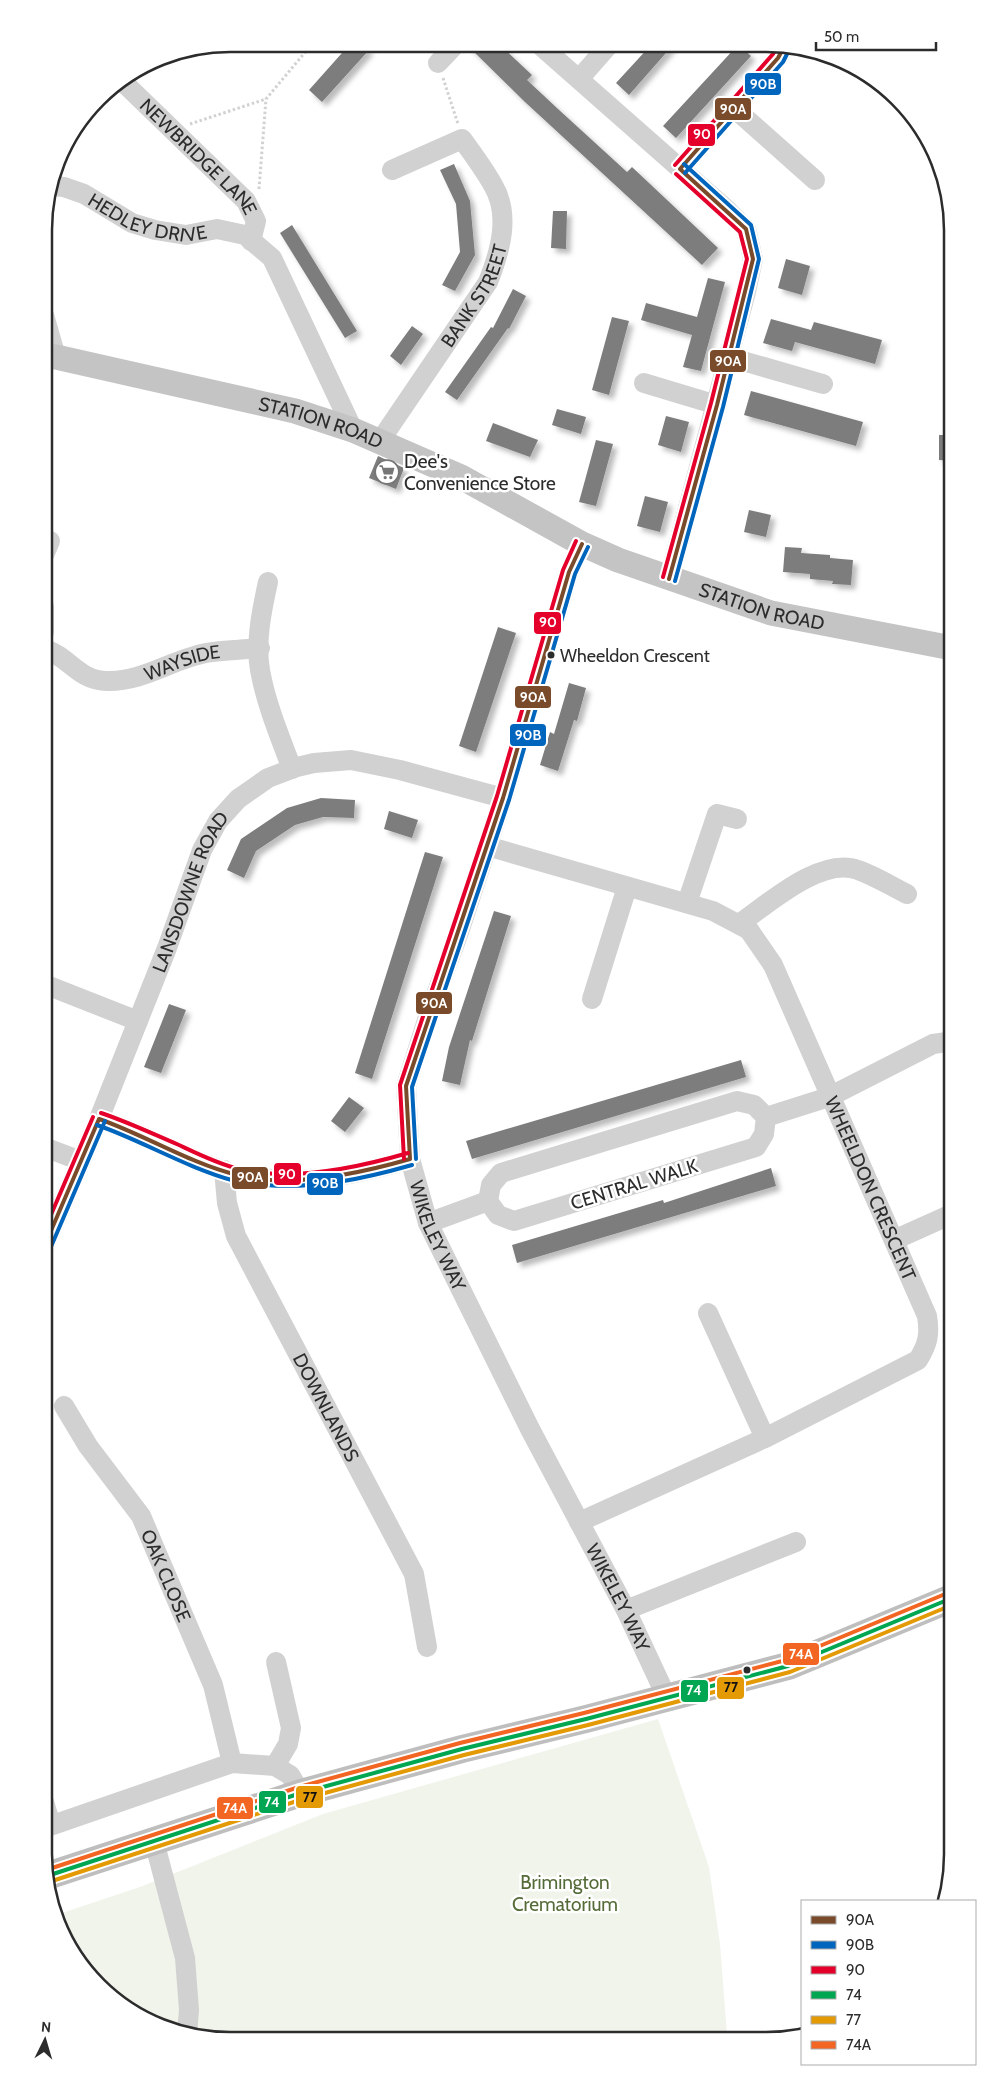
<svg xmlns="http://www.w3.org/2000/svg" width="996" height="2085" viewBox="0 0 996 2085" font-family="Cabin,sans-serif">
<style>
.green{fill:#f0f4ea}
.building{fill:#7d7d7d;filter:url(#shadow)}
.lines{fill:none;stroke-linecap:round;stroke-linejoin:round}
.path{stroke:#d1d1d1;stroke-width:3;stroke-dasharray:2.5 2.5;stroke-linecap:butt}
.minor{stroke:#d1d1d1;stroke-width:20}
.major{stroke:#c4c4c4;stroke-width:25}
.highway{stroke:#bebebe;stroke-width:28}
.bus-1-casing{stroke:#fff;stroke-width:8}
.bus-2-casing{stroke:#fff;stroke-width:8}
.bus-3-casing{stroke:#fff;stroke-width:8}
.bus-4-casing{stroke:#fff;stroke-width:8}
.bus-5-casing{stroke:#fff;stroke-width:8}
.bus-6-casing{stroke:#fff;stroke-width:8}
.bus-1{stroke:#7a4b2a;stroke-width:4}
.bus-2{stroke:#0065bd;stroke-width:4}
.bus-3{stroke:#e4002b;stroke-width:4}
.bus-4{stroke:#00a651;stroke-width:4}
.bus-5{stroke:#e39a04;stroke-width:4}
.bus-6{stroke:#f26522;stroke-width:4}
.bus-dot{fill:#2c2c2c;stroke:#fff;stroke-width:2}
.labels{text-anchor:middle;stroke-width:5;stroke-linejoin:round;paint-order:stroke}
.bus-label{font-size:18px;fill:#2c2c2c;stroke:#fff;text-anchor:start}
.street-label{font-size:19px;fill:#2c2c2c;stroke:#fff}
.poi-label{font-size:19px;fill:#2c2c2c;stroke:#fff;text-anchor:start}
.park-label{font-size:19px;fill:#546b37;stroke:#fff}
.rim{fill:none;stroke:#2c2c2c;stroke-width:2.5}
.line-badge{stroke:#fff;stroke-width:2}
.badge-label{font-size:14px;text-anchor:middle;font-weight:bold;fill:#fff}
.pale-badge-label{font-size:14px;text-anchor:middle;font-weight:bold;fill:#111}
</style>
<defs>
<filter id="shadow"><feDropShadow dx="4.5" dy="4.5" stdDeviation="2.5" flood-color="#0004"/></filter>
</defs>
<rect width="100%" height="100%" fill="#fff"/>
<!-- green -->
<path class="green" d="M 658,1719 L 709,1867 L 720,1944 L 727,2035 L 195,2038 L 148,2022 L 107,1995 L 75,1958 L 56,1915 L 140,1887 L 323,1814 Z"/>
<!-- building -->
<path class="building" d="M 350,44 L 362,45 L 369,50 L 322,102 L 309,90 Z
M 467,45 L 500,45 L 532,75 L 527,80 L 558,109 L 627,172 L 632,167 L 718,248 L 702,265 L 525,102 Z
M 650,46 L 672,46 L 629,95 L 616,83 Z
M 736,47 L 741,47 L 751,56 L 676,138 L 663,126 Z
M 454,164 L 470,201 L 475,255 L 455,291 L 442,285 L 460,252 L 456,204 L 440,170 Z
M 553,211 L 567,211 L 566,249 L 551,248 Z
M 292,225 L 357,331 L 345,338 L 280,233 Z
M 786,259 L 810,266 L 802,295 L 778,288 Z
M 708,278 L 725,282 L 701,371 L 683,367 L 692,335 L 641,320 L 646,303 L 697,317 Z
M 513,289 L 526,296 L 509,329 L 508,328 L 457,400 L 445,392 L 491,327 L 493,328 Z
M 612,317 L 629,321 L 609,395 L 592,390 Z
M 771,319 L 811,330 L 814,322 L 882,340 L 875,364 L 795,342 L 792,351 L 763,343 Z
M 412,326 L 423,334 L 401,365 L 390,356 Z
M 751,391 L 863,422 L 856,446 L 744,415 Z
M 557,409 L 586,417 L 581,434 L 552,425 Z
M 666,416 L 689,422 L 681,452 L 658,445 Z
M 493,423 L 538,440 L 530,457 L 486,441 Z
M 939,435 L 952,435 L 952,461 L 939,460 Z
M 596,440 L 613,444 L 596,506 L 579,502 Z
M 378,456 L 404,468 L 396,489 L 369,478 Z
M 645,496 L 668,502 L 660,532 L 637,526 Z
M 749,510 L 771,515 L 766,537 L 744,532 Z
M 785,547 L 802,548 L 801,553 L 830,555 L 830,558 L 853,560 L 851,585 L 832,584 L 833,581 L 810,579 L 810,574 L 783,572 Z
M 498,627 L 516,633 L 476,752 L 459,746 Z
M 569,683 L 586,688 L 577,721 L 574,720 L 558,771 L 540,765 L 550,732 L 554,734 Z
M 321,798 L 355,800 L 354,818 L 323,817 L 295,825 L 256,851 L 244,878 L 227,870 L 241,839 L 287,808 Z
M 389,811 L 418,820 L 412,838 L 384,829 Z
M 425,852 L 443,857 L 372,1079 L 355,1073 Z
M 494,911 L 511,916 L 472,1041 L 470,1040 L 460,1085 L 442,1081 L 449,1047 Z
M 169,1004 L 186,1010 L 161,1073 L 144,1067 Z
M 741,1060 L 746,1077 L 472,1159 L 466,1141 Z
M 349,1097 L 364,1108 L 345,1132 L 331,1121 Z
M 771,1168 L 776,1186 L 517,1263 L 512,1245 L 663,1200 L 664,1203 Z"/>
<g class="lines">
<!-- path -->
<path class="path" d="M 443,78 L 458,124
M 190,124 L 266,99
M 259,189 L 266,99 L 312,44"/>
<!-- minor -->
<g class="minor">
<path d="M 541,46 L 726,209 L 746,229 L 753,259 L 746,292 L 669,579"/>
<path d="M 438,63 L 455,45"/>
<path d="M 579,79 L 608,46"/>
<path id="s1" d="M 122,81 L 246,201 L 256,221 L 251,241"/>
<path d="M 734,108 L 815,180"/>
<path d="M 680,169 L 778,58 L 784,47"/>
<path id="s2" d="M 53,186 L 64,187 L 84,194 L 132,223 L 155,230 L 186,235 L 217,229 L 245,235 L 272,258 L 353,430"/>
<path d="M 44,315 L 56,357"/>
<path d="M 729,357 L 823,384"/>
<path d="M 644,383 L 717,405"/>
<path id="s3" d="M 380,441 L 488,282 C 500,252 511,215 493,185 C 484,169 473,154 462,139 L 392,170"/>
<path id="s4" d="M 582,544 L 569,572 L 503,798 L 459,932 L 430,1011 L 406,1086 L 410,1159 L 428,1223 L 530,1429 L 626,1610 L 667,1698"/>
<path d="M 44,555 L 50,541"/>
<path d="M 268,582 C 262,609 255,642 260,670 C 266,704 280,737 292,769"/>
<path d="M 44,632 L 44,606"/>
<path id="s5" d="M 44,649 C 68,655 78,681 107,681 C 143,682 173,659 206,653 C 223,650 242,650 260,648"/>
<path id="s6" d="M 487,846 L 713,911 L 749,930 L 773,965 L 927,1316 C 930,1334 928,1344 918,1360 L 765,1438 L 579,1522"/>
<path d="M 687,903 L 717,814 L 737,819"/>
<path d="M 739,924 C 768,904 821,856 858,870 C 875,876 891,886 907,894"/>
<path d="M 44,984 L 138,1021"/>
<path d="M 592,999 L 627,887"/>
<path d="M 737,1101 L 754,1105 L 766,1117 L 764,1134 L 756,1147 L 514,1221 L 498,1215 L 488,1201 L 491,1185 L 501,1173 Z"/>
<path d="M 766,1117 L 829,1097 L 933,1044 L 947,1042 L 952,1044"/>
<path d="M 99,1119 C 145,1134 187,1159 233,1174 C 241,1177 251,1177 260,1178 C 312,1184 360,1174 410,1159"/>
<path d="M 44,1147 L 81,1161"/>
<path id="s7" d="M 224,1170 L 227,1203 L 236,1236 L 414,1574 L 427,1647"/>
<path d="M 428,1223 L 488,1201"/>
<path d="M 894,1240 L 952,1214"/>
<path id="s8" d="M 44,1247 L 99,1119 L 167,948 L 202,850 L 218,821 L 238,799 L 268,778 L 297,767 L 314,763 L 351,760 L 400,770 L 503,798"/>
<path d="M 708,1313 L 765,1438"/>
<path id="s9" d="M 64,1406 L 88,1446 L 141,1516 L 213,1685 L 232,1763"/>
<path d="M 626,1610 L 796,1542"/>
<path d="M 275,1766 L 288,1744 L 291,1728 L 276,1662"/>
<path d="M 44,1802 L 51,1825"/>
<path d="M 44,1828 L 232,1763 L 275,1766 L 290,1775 L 301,1793"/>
<path d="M 154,1841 L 185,1958 L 189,2010 L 187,2035"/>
</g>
<!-- major -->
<path class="major" id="s10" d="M 44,356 L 56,357 L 295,411 L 353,430 L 461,477 L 582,544 L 618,560 L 771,613 L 952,648"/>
<!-- highway -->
<path class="highway" d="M 47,1876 L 301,1793 L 462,1749 L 586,1719 L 788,1666 L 952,1598"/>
<!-- bus-1 casing -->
<g class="bus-1-casing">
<path id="bus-1" d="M 680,169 L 778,58 L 784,47
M 669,579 L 717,405 L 753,259 L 746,229 L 680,169
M 99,1119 C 145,1135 189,1163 237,1175 C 290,1189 358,1174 410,1159
M 410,1159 L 406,1086 L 503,798 L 569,572 L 582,544
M 44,1247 L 99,1119"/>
</g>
<!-- bus-2 casing -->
<g class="bus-2-casing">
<path id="bus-2" d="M 685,173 L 783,62 L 789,50
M 675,581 L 723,407 L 759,259 L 751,225 L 684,164
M 97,1125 C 143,1141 187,1168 235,1181 C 244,1184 255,1184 265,1185 C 316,1189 363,1179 412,1165
M 416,1159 L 412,1087 L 509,800 L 575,574 L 588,547
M 50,1249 L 105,1121"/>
</g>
<!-- bus-3 casing -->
<g class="bus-3-casing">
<path id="bus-3" d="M 675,165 L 773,54 L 777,47
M 663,577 L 711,403 L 747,259 L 740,232 L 676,174
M 101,1113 C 128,1122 153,1134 179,1145 C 198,1154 218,1164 239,1169 C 292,1182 357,1168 408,1153
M 404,1159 L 400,1085 L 497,796 L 563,570 L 576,541
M 44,1231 L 93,1117"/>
</g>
<!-- bus-4 casing -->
<g class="bus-4-casing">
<path id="bus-4" d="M 47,1876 L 301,1793 L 462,1749 L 586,1719 L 788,1666 L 952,1598"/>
</g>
<!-- bus-5 casing -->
<g class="bus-5-casing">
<path id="bus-5" d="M 49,1882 L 303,1799 L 464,1755 L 588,1725 L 790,1672 L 952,1605"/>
</g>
<!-- bus-6 casing -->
<g class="bus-6-casing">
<path id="bus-6" d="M 46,1870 L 299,1787 L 460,1743 L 584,1713 L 786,1660 L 950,1592"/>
</g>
<!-- bus-1 -->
<use href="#bus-1" class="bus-1"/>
<!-- bus-2 -->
<use href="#bus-2" class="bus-2"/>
<!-- bus-3 -->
<use href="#bus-3" class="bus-3"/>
<!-- bus-4 -->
<use href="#bus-4" class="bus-4"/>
<!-- bus-5 -->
<use href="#bus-5" class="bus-5"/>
<!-- bus-6 -->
<use href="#bus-6" class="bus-6"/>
</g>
<!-- icons -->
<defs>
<g id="supermarket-ring" transform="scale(1.25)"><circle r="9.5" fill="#fff" stroke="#767676" stroke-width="1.5"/><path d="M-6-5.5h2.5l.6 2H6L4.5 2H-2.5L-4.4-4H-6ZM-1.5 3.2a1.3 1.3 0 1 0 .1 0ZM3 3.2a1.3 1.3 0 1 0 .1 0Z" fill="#767676"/></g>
</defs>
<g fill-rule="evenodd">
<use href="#supermarket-ring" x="387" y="472"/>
</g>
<!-- markers -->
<g class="bus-dot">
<circle cx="551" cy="655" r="4.5"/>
<circle cx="747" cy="1670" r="4.5"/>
</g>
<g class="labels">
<!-- bus labels -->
<g class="bus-label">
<text x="560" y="662">Wheeldon Crescent</text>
</g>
<!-- street labels -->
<g class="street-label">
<text dy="7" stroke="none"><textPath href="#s1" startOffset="108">NEWBRIDGE LANE</textPath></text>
<text dy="7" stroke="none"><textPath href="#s2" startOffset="102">HEDLEY DRIVE</textPath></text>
<text dy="7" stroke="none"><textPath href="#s3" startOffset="174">BANK STREET</textPath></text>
<text dy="7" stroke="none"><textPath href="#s10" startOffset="285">STATION ROAD</textPath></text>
<text dy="7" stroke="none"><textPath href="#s10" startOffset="765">STATION ROAD</textPath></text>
<text dy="7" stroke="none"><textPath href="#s5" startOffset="150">WAYSIDE</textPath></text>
<text dy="7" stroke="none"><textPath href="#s8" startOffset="384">LANSDOWNE ROAD</textPath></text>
<text transform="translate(634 1184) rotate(-17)" y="7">CENTRAL WALK</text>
<text dy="7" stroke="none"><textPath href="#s6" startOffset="562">WHEELDON CRESCENT</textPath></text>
<text dy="7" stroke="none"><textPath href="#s4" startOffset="725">WIKELEY WAY</textPath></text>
<text dy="7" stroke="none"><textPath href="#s7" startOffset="261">DOWNLANDS</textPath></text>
<text dy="7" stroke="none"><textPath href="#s9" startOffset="199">OAK CLOSE</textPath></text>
<text dy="7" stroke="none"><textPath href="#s4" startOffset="1130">WIKELEY WAY</textPath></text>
</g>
<!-- poi labels -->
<g class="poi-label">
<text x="404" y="468">Dee's<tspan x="404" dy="22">Convenience Store</tspan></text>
</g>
<!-- park labels -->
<g class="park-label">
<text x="565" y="1889">Brimington<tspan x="565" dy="22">Crematorium</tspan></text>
</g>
</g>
<!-- crop -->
<path d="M0 0H996V2085H0ZM230 52H766A178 178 0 0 1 944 230V1854A178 178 0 0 1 766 2032H230A178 178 0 0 1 52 1854V230A178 178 0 0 1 230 52Z" fill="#fff" fill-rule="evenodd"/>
<path class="rim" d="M230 52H766A178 178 0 0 1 944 230V1854A178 178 0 0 1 766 2032H230A178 178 0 0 1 52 1854V230A178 178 0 0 1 230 52Z"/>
<g class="line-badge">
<rect x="744" y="72" width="38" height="24" rx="5" fill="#0065bd"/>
<rect x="714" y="97" width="38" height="24" rx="5" fill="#7a4b2a"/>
<rect x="687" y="123" width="29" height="24" rx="5" fill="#e4002b"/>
<rect x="709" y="349" width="38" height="24" rx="5" fill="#7a4b2a"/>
<rect x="533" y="611" width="29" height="24" rx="5" fill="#e4002b"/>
<rect x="514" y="685" width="38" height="24" rx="5" fill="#7a4b2a"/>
<rect x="509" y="723" width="38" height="24" rx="5" fill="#0065bd"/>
<rect x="415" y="991" width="38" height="24" rx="5" fill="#7a4b2a"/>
<rect x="273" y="1162" width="29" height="24" rx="5" fill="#e4002b"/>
<rect x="231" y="1166" width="38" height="24" rx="5" fill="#7a4b2a"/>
<rect x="306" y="1172" width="38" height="24" rx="5" fill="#0065bd"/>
<rect x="782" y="1642" width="38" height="24" rx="5" fill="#f26522"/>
<rect x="716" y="1676" width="29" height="24" rx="5" fill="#e39a04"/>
<rect x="680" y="1679" width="29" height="24" rx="5" fill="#00a651"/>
<rect x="295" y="1785" width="29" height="24" rx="5" fill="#e39a04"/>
<rect x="258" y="1790" width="29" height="24" rx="5" fill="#00a651"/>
<rect x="216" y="1796" width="38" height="24" rx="5" fill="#f26522"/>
</g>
<g class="badge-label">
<text x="763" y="89">90B</text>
<text x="733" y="114">90A</text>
<text x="702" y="139">90</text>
<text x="728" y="366">90A</text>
<text x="548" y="627">90</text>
<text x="533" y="702">90A</text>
<text x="528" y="740">90B</text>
<text x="434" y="1008">90A</text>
<text x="287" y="1179">90</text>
<text x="250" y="1182">90A</text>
<text x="325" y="1188">90B</text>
<text x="801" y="1659">74A</text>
<text x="694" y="1695">74</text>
<text x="272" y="1807">74</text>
<text x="235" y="1813">74A</text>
</g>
<g class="pale-badge-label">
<text x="731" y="1692">77</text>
<text x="310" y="1802">77</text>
</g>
<!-- legend -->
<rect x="801" y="1900" width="175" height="165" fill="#ffffff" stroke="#ababab"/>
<rect x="811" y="1916" width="25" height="8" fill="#7a4b2a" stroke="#ababab"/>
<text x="846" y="1925" font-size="15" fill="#2c2c2c">90A</text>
<rect x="811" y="1941" width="25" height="8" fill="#0065bd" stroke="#ababab"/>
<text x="846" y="1950" font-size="15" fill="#2c2c2c">90B</text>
<rect x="811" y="1966" width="25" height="8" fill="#e4002b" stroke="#ababab"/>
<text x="846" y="1975" font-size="15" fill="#2c2c2c">90</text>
<rect x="811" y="1991" width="25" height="8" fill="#00a651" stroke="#ababab"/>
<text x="846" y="2000" font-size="15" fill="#2c2c2c">74</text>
<rect x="811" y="2016" width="25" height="8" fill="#e39a04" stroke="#ababab"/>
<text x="846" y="2025" font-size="15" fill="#2c2c2c">77</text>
<rect x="811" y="2041" width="25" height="8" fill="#f26522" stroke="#ababab"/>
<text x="846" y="2050" font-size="15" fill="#2c2c2c">74A</text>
<!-- north arrow -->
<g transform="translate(45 2040) rotate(5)" stroke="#ffffff" stroke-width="4" paint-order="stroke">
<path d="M0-4L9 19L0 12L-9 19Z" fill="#2c2c2c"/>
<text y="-8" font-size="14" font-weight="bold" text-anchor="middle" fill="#2c2c2c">N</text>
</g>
<!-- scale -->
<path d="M816 42v8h120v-8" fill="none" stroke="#2c2c2c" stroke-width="2.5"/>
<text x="824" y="42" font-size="15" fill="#2c2c2c" stroke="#ffffff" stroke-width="4" paint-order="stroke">50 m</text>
</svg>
